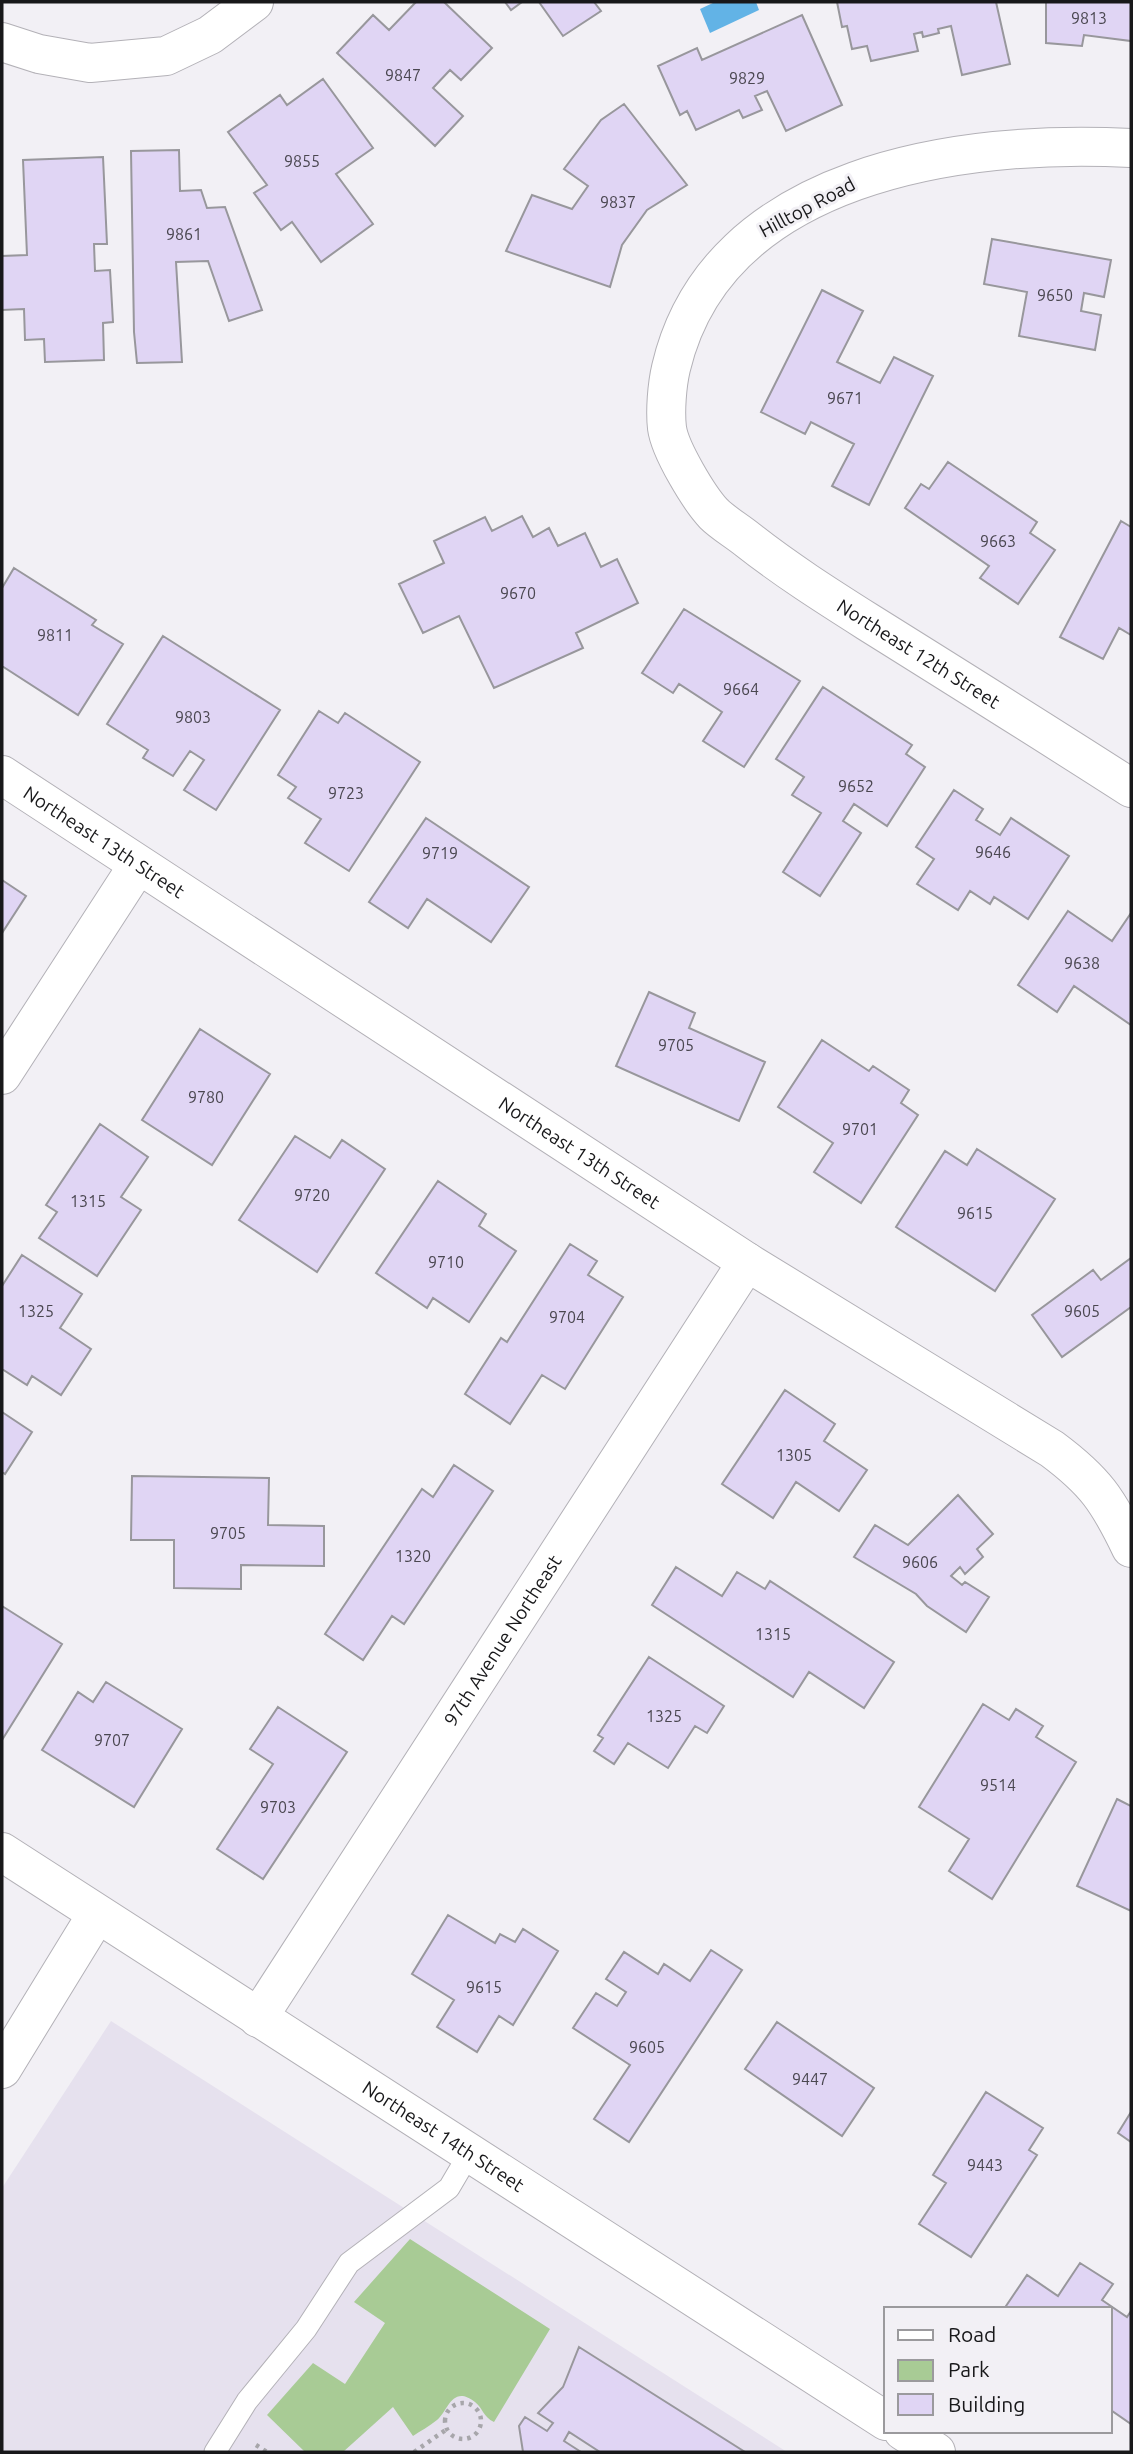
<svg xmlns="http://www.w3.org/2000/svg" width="1133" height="2454" viewBox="0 0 1133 2454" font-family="Ubuntu,sans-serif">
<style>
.built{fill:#e6e1ee}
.green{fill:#a8cb95}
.water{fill:#62b3e6}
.building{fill:#e0d5f4;stroke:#98979c;stroke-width:2}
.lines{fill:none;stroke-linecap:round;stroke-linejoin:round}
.service-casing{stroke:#b3b1b7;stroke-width:23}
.minor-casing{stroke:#b3b1b7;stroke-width:40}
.path{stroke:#a7a6aa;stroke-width:4.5;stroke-dasharray:3.5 5;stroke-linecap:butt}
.service{stroke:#fff;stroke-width:21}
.minor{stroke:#fff;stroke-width:38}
.labels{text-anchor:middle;stroke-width:6;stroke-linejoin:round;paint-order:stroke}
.number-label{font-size:16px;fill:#4a4750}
.street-label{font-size:19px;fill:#18181a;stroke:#f2f0f5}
</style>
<rect width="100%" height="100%" fill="#f2f0f5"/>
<!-- built -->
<path class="built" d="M 111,2021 L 787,2452 L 2,2452 L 2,2188 Z"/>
<!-- green -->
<path class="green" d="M 410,2239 L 550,2329 L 494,2422 C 483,2417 483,2408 475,2402 C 452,2384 448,2411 437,2420 C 430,2426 420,2431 413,2436 L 393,2407 L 343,2452 L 305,2452 L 267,2415 L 313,2363 L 345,2384 L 385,2323 L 354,2302 Z"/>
<!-- water -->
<path class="water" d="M 715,2 L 756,2 L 759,10 L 710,33 L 700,9 Z"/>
<!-- building -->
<path class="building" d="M 416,2 L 444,2 L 492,48 L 461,80 L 450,70 L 433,88 L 463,116 L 435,146 L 337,53 L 373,15 L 389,30 Z
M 505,2 L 522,2 L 511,10 Z
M 539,2 L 594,2 L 601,11 L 563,36 Z
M 837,2 L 996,2 L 1010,64 L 962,75 L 951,26 L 938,29 L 939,33 L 923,37 L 922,32 L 914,34 L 918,51 L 871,61 L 867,46 L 852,49 L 847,26 L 842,27 Z
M 1046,2 L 1131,2 L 1131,41 L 1084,35 L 1082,46 L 1046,43 Z
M 802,15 L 842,105 L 786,131 L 767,91 L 755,96 L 762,110 L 743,118 L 739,110 L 696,130 L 687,111 L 680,115 L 658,66 L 697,48 L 702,60 Z
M 323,79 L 373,148 L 336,174 L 373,224 L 321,262 L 292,222 L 281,230 L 254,193 L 267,185 L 228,132 L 280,95 L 287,105 Z
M 624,104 L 687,185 L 647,210 L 622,245 L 610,287 L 506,251 L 532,195 L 572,209 L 588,186 L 564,169 L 601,120 Z
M 179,150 L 180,191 L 201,190 L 207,208 L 225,207 L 262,310 L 229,321 L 208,261 L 176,262 L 182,362 L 137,363 L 134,332 L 131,151 Z
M 103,157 L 107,244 L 94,244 L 95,271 L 110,270 L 113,322 L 103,323 L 104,360 L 45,362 L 44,339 L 25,340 L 24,309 L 2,310 L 2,256 L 27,255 L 23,160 Z
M 992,239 L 1111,260 L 1104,297 L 1084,293 L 1081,311 L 1101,315 L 1095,350 L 1019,336 L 1027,292 L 984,284 Z
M 822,290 L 863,311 L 837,362 L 880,383 L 894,357 L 933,376 L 869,505 L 832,486 L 854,444 L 811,422 L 805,434 L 761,412 Z
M 948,462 L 1037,522 L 1030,533 L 1055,550 L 1018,604 L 980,578 L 989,566 L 905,508 L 921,484 L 929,489 Z
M 522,516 L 533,537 L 549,528 L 558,546 L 585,533 L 601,567 L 617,559 L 638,603 L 576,633 L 583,648 L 494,688 L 459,616 L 423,633 L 399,584 L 444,563 L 434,541 L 485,517 L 492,531 Z
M 1121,521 L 1131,527 L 1131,635 L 1119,628 L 1103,659 L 1060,637 Z
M 14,568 L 96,620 L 92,625 L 123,644 L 78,715 L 2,666 L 2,588 Z
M 684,609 L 800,681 L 744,767 L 703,741 L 722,712 L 679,684 L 673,693 L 642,673 Z
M 163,636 L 280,710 L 216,810 L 184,790 L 204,760 L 190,751 L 173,776 L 143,758 L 148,750 L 107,724 Z
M 823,687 L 912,745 L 906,754 L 925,767 L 887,826 L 854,804 L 843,821 L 861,833 L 820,896 L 783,872 L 821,813 L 792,795 L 804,777 L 776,759 Z
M 319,711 L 338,723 L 345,713 L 420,762 L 349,871 L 305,843 L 321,819 L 288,798 L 296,787 L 278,775 Z
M 954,790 L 983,809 L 976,820 L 1000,835 L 1011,818 L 1069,856 L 1028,919 L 994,897 L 990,904 L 970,891 L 958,910 L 917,884 L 934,859 L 916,847 Z
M 426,818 L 529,887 L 491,942 L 427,899 L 408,928 L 369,902 Z
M 2,880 L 26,896 L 2,933 Z
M 1068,911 L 1112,941 L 1131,913 L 1131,1025 L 1074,986 L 1057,1012 L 1018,985 Z
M 649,992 L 695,1013 L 689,1028 L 765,1062 L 739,1121 L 616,1066 Z
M 200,1029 L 270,1074 L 212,1165 L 142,1120 Z
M 822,1040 L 869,1071 L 873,1066 L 909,1090 L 901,1103 L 918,1115 L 861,1203 L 814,1172 L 833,1143 L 778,1107 Z
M 100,1124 L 148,1157 L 121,1197 L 141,1210 L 97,1276 L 39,1238 L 57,1212 L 46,1205 Z
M 295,1136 L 330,1158 L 342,1140 L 385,1169 L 317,1272 L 239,1220 Z
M 977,1149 L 1055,1199 L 995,1291 L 896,1227 L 945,1151 L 967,1165 Z
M 438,1181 L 486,1214 L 479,1226 L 516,1251 L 469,1322 L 433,1298 L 427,1308 L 376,1273 Z
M 570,1244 L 597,1261 L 588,1275 L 623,1297 L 565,1389 L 542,1375 L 510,1424 L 465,1394 L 501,1338 L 507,1342 Z
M 22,1255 L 82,1294 L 60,1328 L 91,1349 L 61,1395 L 32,1376 L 27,1385 L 2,1369 L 2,1286 Z
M 1131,1258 L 1131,1307 L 1062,1357 L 1032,1315 L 1093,1270 L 1101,1280 Z
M 785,1390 L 835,1424 L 824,1441 L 867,1470 L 839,1511 L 796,1482 L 773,1518 L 722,1484 Z
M 2,1412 L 32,1432 L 5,1474 L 2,1472 Z
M 454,1465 L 493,1491 L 404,1624 L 392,1616 L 363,1660 L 325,1634 L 422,1489 L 433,1497 Z
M 132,1476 L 269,1478 L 268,1525 L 324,1526 L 324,1566 L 241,1565 L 241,1589 L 174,1588 L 174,1540 L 131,1540 Z
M 958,1495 L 993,1534 L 977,1549 L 983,1557 L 965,1574 L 960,1567 L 951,1576 L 962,1585 L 965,1582 L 989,1597 L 966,1632 L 927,1606 L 916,1594 L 854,1557 L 875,1525 L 908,1545 Z
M 676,1567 L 722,1596 L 737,1572 L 765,1589 L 770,1581 L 894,1662 L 864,1708 L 809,1672 L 793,1697 L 652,1605 Z
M 2,1606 L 62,1644 L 2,1740 Z
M 649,1657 L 724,1706 L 707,1733 L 695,1726 L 668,1768 L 628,1743 L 614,1764 L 594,1751 L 603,1738 L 598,1735 Z
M 106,1682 L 182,1729 L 134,1807 L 42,1750 L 78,1692 L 93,1702 Z
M 983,1704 L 1009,1720 L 1016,1709 L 1043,1726 L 1036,1737 L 1076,1762 L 992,1899 L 949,1871 L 969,1839 L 919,1807 Z
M 278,1707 L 347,1752 L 263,1879 L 217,1849 L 273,1764 L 250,1749 Z
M 1117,1799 L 1131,1806 L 1131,1911 L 1077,1886 Z
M 448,1915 L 495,1943 L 500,1934 L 515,1942 L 523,1929 L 558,1951 L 513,2025 L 499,2016 L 477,2052 L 437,2027 L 454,2000 L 412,1974 Z
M 711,1950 L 742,1970 L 629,2142 L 594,2119 L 630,2065 L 573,2028 L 596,1993 L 617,2006 L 626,1992 L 606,1979 L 624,1952 L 658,1974 L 664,1964 L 690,1981 Z
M 777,2022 L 874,2088 L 842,2136 L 745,2069 Z
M 986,2092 L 1043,2128 L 1029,2150 L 1037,2155 L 971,2257 L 919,2224 L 946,2183 L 933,2175 Z
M 1131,2112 L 1131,2142 L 1118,2133 Z
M 1080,2263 L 1113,2284 L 1102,2300 L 1127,2317 L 1131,2311 L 1131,2424 L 1112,2411 L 1110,2414 L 1110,2309 L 1004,2309 L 1027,2275 L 1058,2296 Z
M 579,2347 L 745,2452 L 600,2452 L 569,2432 L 564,2441 L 581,2452 L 523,2452 L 519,2426 L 525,2417 L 547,2431 L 553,2423 L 538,2413 L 563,2387 Z"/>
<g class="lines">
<!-- service casing -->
<g class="service-casing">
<path id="service" d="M 215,2452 L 247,2401 L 306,2329 L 349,2263 L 449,2188 L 469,2154"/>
</g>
<!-- minor casing -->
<g class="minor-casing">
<g id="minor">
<path d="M 2,42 L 39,54 L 90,63 L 166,56 L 210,35 L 254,2"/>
<path id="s1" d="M 1131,148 C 963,139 717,172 671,368 C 667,385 665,411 667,428 C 670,450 699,498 714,514 C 723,523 737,531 748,540 C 786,570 827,596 868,622 C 956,677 1044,732 1131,788"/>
<path id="s2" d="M 2,775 L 747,1262 L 1052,1449 C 1095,1481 1108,1500 1131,1548"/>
<path d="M 2,1075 L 138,865"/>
<path id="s3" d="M 2,1852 L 886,2421"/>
<path id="s4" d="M 258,2018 L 747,1262"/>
<path d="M 2,2069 L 97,1914"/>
<path d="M 903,2431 L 936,2452"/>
</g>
</g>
<!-- path -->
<path class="path" d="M445 2421a18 18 0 1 1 36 0a18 18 0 1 1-36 0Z
M 256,2445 L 267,2452
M 414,2452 L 447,2429"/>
<!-- service -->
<use href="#service" class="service"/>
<!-- minor -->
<use href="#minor" class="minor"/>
</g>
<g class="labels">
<!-- number labels -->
<g class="number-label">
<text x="1089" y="24">9813</text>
<text x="403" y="81">9847</text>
<text x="747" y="84">9829</text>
<text x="302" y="167">9855</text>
<text x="618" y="208">9837</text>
<text x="184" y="240">9861</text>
<text x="1055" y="301">9650</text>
<text x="845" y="404">9671</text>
<text x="998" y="547">9663</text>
<text x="518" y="599">9670</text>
<text x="55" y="641">9811</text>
<text x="741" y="695">9664</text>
<text x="193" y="723">9803</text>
<text x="856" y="792">9652</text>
<text x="346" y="799">9723</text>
<text x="993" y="858">9646</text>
<text x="440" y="859">9719</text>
<text x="1082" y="969">9638</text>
<text x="676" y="1051">9705</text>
<text x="206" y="1103">9780</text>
<text x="860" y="1135">9701</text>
<text x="312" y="1201">9720</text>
<text x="88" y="1207">1315</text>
<text x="975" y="1219">9615</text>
<text x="446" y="1268">9710</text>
<text x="36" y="1317">1325</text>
<text x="1082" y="1317">9605</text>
<text x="567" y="1323">9704</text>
<text x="794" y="1461">1305</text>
<text x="228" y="1539">9705</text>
<text x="413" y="1562">1320</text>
<text x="920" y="1568">9606</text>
<text x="773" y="1640">1315</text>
<text x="664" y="1722">1325</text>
<text x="112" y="1746">9707</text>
<text x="998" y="1791">9514</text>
<text x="278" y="1813">9703</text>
<text x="484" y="1993">9615</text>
<text x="647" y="2053">9605</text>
<text x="810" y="2085">9447</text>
<text x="985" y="2171">9443</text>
</g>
<!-- street labels -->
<g class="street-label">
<text transform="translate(807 207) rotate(-28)" y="7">Hilltop Road</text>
<text dy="7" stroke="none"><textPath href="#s1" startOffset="961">Northeast 12th Street</textPath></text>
<text dy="7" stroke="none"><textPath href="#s2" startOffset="122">Northeast 13th Street</textPath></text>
<text dy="7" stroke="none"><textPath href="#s2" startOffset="690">Northeast 13th Street</textPath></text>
<text dy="7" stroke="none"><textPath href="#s4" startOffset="450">97th Avenue Northeast</textPath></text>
<text dy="7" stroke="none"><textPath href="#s3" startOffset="525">Northeast 14th Street</textPath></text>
</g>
</g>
<!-- border -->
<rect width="1133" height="2454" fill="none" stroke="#18181a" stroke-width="7"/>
<!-- legend -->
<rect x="884" y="2307" width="228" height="126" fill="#f2f0f5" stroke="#9b9a9d" stroke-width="2"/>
<rect x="898" y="2330" width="35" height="10" fill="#ffffff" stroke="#9b9a9d" stroke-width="2"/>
<text x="948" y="2342" font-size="21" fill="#18181a">Road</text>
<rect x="898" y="2360" width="35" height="21" fill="#a8cb95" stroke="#9b9a9d" stroke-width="2"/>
<text x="948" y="2377" font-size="21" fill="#18181a">Park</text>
<rect x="898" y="2394" width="35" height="21" fill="#e0d5f4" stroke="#9b9a9d" stroke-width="2"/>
<text x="948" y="2412" font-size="21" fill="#18181a">Building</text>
</svg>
